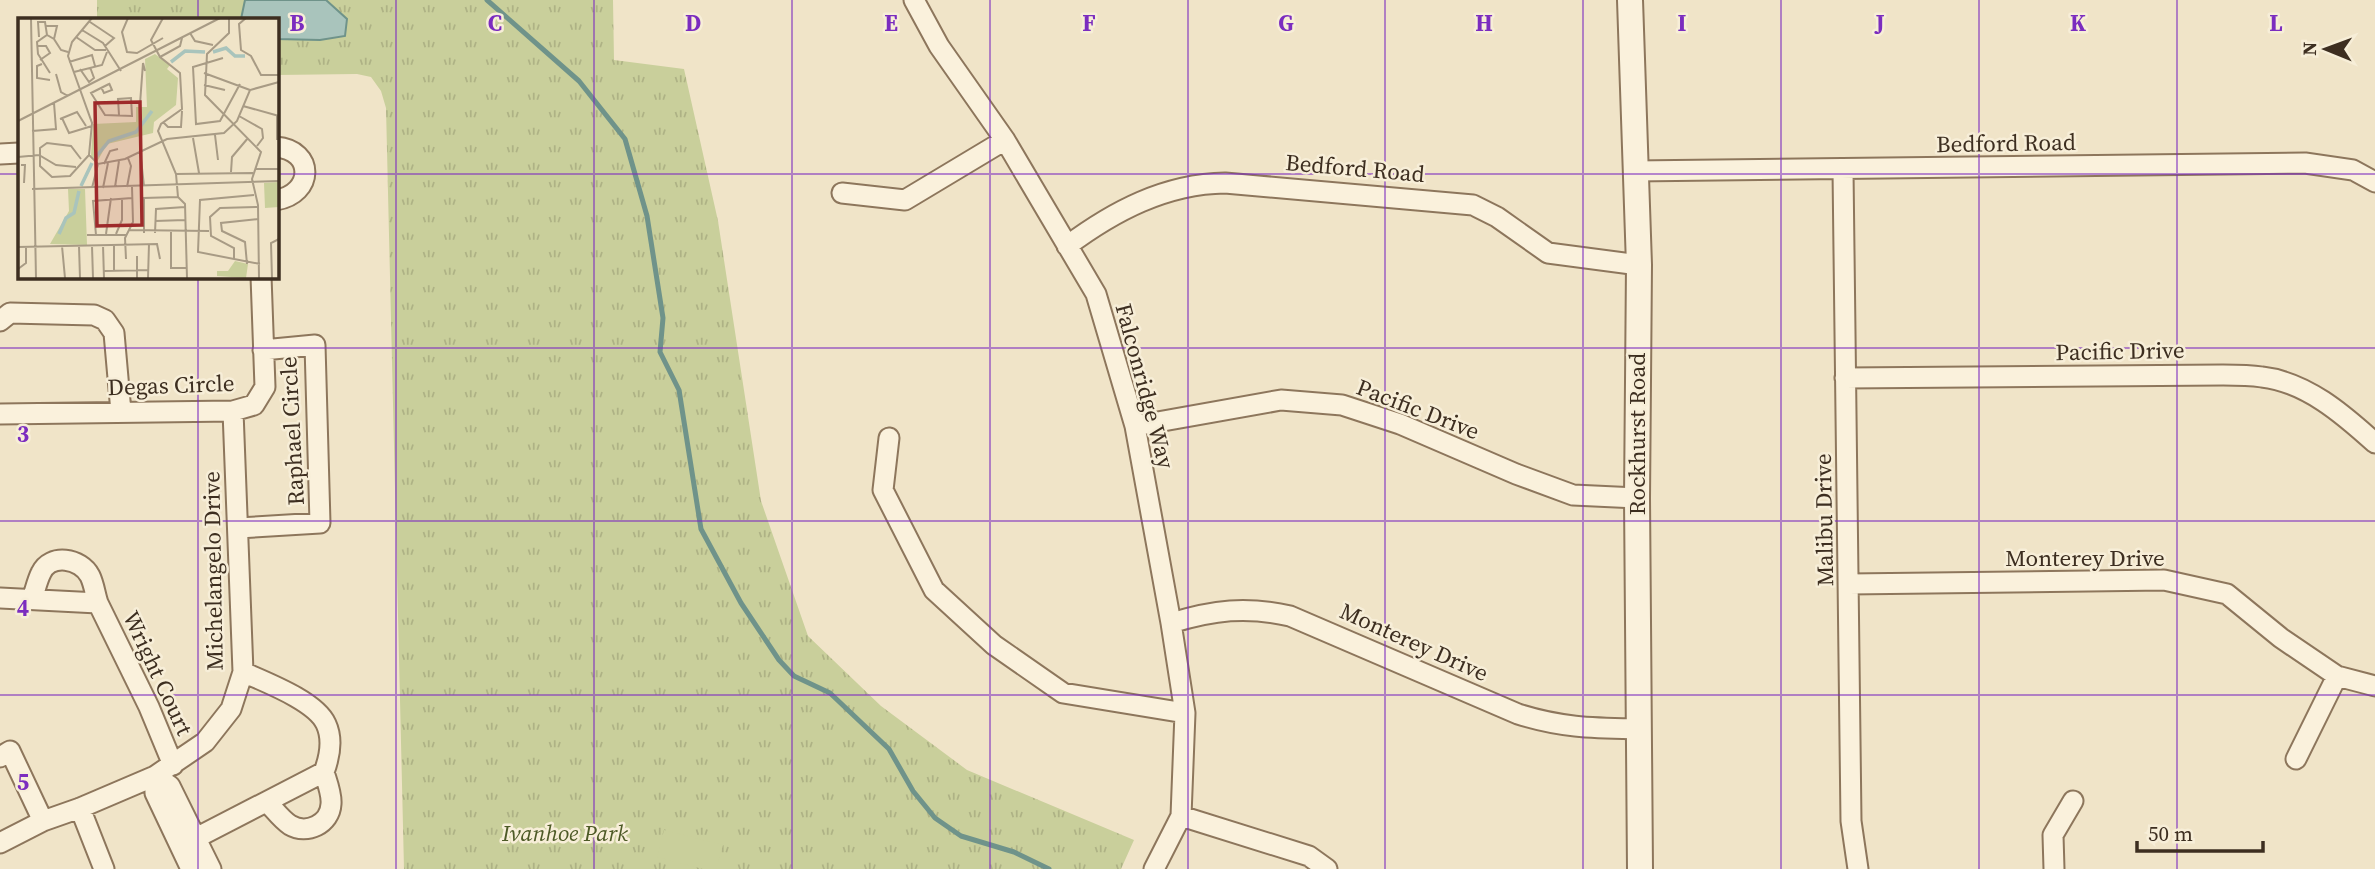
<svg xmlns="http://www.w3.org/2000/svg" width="2375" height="869" viewBox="0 0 2375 869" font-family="'Source Serif 4',serif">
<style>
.grass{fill:url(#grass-tufts)}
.garden{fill:#c9cf9b}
.water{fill:#a9c4bc;stroke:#6f938a;stroke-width:2}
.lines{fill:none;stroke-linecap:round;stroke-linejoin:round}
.stream{stroke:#6f938a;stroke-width:5}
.minor-casing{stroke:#8d765c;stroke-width:23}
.tertiary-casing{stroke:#8d765c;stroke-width:28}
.minor{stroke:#faf1dc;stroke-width:19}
.tertiary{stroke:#faf1dc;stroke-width:24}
.grid{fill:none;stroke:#7b2cbf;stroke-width:2;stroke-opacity:0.55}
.labels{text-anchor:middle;stroke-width:5;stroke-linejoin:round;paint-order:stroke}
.street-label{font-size:23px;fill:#3d2e20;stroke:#f7eed8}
.park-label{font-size:23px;font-style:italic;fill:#4d5a26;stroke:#f7eed8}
.inset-river{fill:none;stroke:#a9c4bc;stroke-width:3.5}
.inset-road{fill:none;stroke:#a89b85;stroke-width:2}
.view{fill:#9e2a2b;fill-opacity:0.15;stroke:#9e2a2b;stroke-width:3.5}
.inset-edge{fill:none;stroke:#3d2e20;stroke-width:3.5}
.grid-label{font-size:23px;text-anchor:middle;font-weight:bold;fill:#7b2cbf;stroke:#f7eed8;stroke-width:5;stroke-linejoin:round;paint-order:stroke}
</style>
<defs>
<pattern id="grass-tufts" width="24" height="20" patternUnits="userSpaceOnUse" patternTransform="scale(1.75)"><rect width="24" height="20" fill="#c9cf9b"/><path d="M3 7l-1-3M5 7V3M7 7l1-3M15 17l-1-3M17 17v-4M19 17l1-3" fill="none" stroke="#aeb285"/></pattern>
</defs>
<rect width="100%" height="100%" fill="#f0e4c8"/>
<!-- grass -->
<path class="grass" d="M 97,0 L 613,0 L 614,60 L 684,69 L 718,221 L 761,501 L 808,636 L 881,706 L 967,770 L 1134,840 L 1121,869 L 404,869 L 386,108 L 381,91 L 371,77 L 357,74 L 277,75 L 276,19 L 97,19 Z"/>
<!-- garden -->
<path class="garden" d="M 664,830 L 723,845 L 716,869 L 703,869 L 657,857 Z"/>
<!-- water -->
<path class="water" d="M 245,0 L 326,0 L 347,19 L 345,36 L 320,40 L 277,39 L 276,19 L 241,19 Z"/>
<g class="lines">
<!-- stream -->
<path class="stream" d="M 487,0 L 579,81 L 625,139 L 647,216 L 663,318 L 660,352 L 679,390 L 701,529 L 741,603 L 779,660 L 794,676 L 830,693 L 889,749 L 913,791 L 935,818 L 961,836 L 1014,852 L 1049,869"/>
<!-- minor casing -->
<g class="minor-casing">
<path id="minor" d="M 914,0 L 939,46 L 1005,140 L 1096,294 L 1135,426 L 1171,623 L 1185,713 L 1181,816 L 1154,869
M 276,147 C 315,150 314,194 276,200
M 0,154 L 19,153
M 1843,170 L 1851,821 L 1858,869
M 1634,171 L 2305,163 L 2353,170 L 2375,182
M 842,193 L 905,200 L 1005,140
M 1067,246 C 1114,211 1165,184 1225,183 L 1473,205 L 1497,217 L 1548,253 L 1639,265
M 0,321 L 10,313 L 94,315 L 105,320 L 114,333 L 121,412
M 1845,378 L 2223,375 C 2236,375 2249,375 2262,377 C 2306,382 2343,414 2375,443
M 0,414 L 233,411 L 254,405 L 265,387 L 261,276
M 1135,426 L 1281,400 L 1342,405 L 1400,424 L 1516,474 L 1573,495 L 1637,498
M 889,438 L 883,490 L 934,590 L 994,645 L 1063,693 L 1185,713
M 238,528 L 320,523 L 315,345 L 263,350
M 1849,584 L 2164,580 L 2227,594 L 2281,638 L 2337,676 L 2375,686
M 0,598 L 98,603 L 149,707 L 173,765
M 32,599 C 35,591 37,581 41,573 C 50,553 81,558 90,576 C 94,584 95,594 98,603
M 1171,623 C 1214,610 1246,606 1290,616 L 1518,714 C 1562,728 1594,728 1639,729
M 0,757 L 10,751 L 43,821
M 2296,759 L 2337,676
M 155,776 L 170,786 L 211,869
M 155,776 L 155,793 L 191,869
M 267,802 C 274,809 281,819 290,825 C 307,835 330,824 331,804 C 332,794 327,782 324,772
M 80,808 L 104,869
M 1181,816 L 1309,856 L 1327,869
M 196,838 L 324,772 C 330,756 333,739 326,724 C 316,701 265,682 243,672
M 0,843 L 43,821 L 80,808 L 155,776 L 205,742 L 231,709 L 243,672 L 233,411
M 2054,869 L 2053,835 L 2073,801"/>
</g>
<!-- tertiary casing -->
<g class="tertiary-casing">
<path id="tertiary" d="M 1630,0 L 1639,265 L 1637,498 L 1640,869"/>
</g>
<!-- minor -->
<use href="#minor" class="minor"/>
<!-- tertiary -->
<use href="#tertiary" class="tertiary"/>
</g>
<!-- grid -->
<path class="grid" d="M 198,0 L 198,19M 396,0 L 396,869M 594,0 L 594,869M 792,0 L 792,869M 990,0 L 990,869M 1188,0 L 1188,869M 1385,0 L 1385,869M 1583,0 L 1583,869M 1781,0 L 1781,869M 1979,0 L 1979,869M 2177,0 L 2177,869M 0,174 L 19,174M 276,174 L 2375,174M 198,276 L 198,869M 0,348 L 2375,348M 0,521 L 2375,521M 0,695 L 2375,695"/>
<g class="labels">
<!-- street labels -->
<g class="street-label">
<text transform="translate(2006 143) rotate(-1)" y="8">Bedford Road</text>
<text transform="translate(1355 168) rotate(5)" y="8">Bedford Road</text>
<text transform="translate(2120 351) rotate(-1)" y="8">Pacific Drive</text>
<text transform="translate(171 385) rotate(-2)" y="8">Degas Circle</text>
<text transform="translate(1145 386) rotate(75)" y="8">Falconridge Way</text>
<text transform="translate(1418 409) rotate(21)" y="8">Pacific Drive</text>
<text transform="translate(292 431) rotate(-93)" y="8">Raphael Circle</text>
<text transform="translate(1637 434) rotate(-90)" y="8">Rockhurst Road</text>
<text transform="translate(1824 520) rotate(-91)" y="8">Malibu Drive</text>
<text x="2085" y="566">Monterey Drive</text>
<text transform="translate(213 571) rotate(-91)" y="8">Michelangelo Drive</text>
<text transform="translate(1414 642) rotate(24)" y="8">Monterey Drive</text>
<text transform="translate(158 673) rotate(65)" y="8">Wright Court</text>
</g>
<!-- park labels -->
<g class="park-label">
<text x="565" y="841">Ivanhoe Park</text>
</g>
</g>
<!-- overview -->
<g transform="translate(18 18)">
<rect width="261" height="261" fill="#f0e4c8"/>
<path d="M 137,36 L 152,47 L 149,51 L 160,60 L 158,87 L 136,104 L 135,115 L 89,126 L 79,144 L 73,138 L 75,106 L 118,104 L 118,89 L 129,89 L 127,41 ZM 261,164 L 261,189 L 247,190 L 246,165 ZM 50,171 L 67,171 L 69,227 L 32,226 L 51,193 ZM 217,243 L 230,246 L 228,260 L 199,258 L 199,253 L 210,253 Z" fill="#c9cf9b"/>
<path class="inset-river" d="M 195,34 L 208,30 L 217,38 L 227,38M 153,44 L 167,33 L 187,34M 77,140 L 91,123 L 118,114 L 134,93M 63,168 L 74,145M 41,216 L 48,200 L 56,195 L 61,173"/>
<path class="inset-road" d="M 13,0 L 18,260M 74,0 L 54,24 L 50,38 L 74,105 L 71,137 L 80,146 L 107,141 L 149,121 L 206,115 L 219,103 L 232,72 L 261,64M 110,0 L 104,14 L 109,34 L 119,35 L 145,20M 145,0 L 133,22 L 142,39 L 162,55 L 164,91 L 143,106 L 140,113 L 158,156 L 160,179 L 167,186 L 169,260M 211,0 L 211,15 L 189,36 L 187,77 L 243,134 L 234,161 L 240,187 L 241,260M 228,0 L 221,6 L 223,32 L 233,38 L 243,57 L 261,57M 72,4 L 96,20 L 87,28M 28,8 L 39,8 L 36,21 L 43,32 L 50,34M 64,12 L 85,25 L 103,53M 172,15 L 177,23 L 195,27M 21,19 L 20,4 L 27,4 L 29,17M 58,19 L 77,32 L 88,32M 19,28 L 28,28 L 32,35 L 22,42M 142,39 L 162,28 L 164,20M 205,40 L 175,49 L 178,106 L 202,103 L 222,66M 51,44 L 74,37 L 77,48M 24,46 L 19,48 L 19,60 L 32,62M 62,51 L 71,64 L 76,60 L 72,49M 56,54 L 84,47 L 89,34M 32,55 L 20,36 L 19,24 L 29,17 L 36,21M 186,55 L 232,72M 38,56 L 43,74 L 50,78M 91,66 L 73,75 L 87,97 L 114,98 L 113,80 L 100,81 L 101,97M 186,67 L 207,72M 83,69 L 86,75 L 94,72 L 91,65M 122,86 L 125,45 L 127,53M 225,88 L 261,98M 221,98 L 244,111 L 245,120 L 239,128M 44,100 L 51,115 L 74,108M 42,101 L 59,94 L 68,108M 0,103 L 202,0M 145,104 L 150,109 L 163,109 L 164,93M 14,113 L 38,111 L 36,85M 197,117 L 200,142M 175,120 L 181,155M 259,122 L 259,98M 122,132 L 126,168M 0,139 L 21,137 L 38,147 L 58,149M 63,141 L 53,128 L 29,125 L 22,130 L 22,148 L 34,159 L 52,158 L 71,137M 86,146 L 92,133 L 100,131M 3,147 L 7,147 L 6,165M 237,151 L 261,151M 213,154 L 214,139 L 230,120M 158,156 L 235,155M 97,169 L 101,143M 109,169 L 113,148 L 110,140M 74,170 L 80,146M 85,170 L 90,145M 14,171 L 261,163M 236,177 L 182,182 L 180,234 L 242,246M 137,203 L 167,202M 111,212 L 191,213M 153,214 L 153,250 L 169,250M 126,215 L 126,180 L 160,179M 137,215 L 138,191 L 167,189M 88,216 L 93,180M 98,216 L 104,202 L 104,180M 69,217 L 108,217M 78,217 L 75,183 L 114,180M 85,227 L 86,260M 96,227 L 96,253M 44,228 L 47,260M 61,228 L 62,260M 74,228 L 75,260M 0,229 L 139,226 L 142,241M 108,241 L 107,220 L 115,204 L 114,169M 216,242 L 216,230 L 193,218 L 192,199 L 202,190 L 240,189M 229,246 L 227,224 L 204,213 L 203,205 L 241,201M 0,251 L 8,245 L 8,228M 86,253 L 130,252M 119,260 L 119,238M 130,260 L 131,226M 254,260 L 253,225 L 261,221"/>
<path class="view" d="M 122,84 L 124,207 L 79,208 L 77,85 Z"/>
<rect width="261" height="261" class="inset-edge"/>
</g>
<g class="grid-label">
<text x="297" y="31">B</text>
<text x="495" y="31">C</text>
<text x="693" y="31">D</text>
<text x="891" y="31">E</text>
<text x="1089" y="31">F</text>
<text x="1286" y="31">G</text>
<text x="1484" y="31">H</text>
<text x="1682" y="31">I</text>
<text x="1880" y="31">J</text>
<text x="2078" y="31">K</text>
<text x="2276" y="31">L</text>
<text x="23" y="442">3</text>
<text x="23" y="616">4</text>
<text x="23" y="790">5</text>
</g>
<!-- north arrow -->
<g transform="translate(2326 49) rotate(271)" stroke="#f7eed8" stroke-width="5" paint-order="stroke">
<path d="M0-5L12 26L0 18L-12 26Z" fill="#3d2e20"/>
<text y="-10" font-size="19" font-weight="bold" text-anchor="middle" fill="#3d2e20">N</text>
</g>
<!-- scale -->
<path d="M2137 841v10h126v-10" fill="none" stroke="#3d2e20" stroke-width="3.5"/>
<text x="2148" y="841" font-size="21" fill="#3d2e20" stroke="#f7eed8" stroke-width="5" paint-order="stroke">50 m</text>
</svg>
